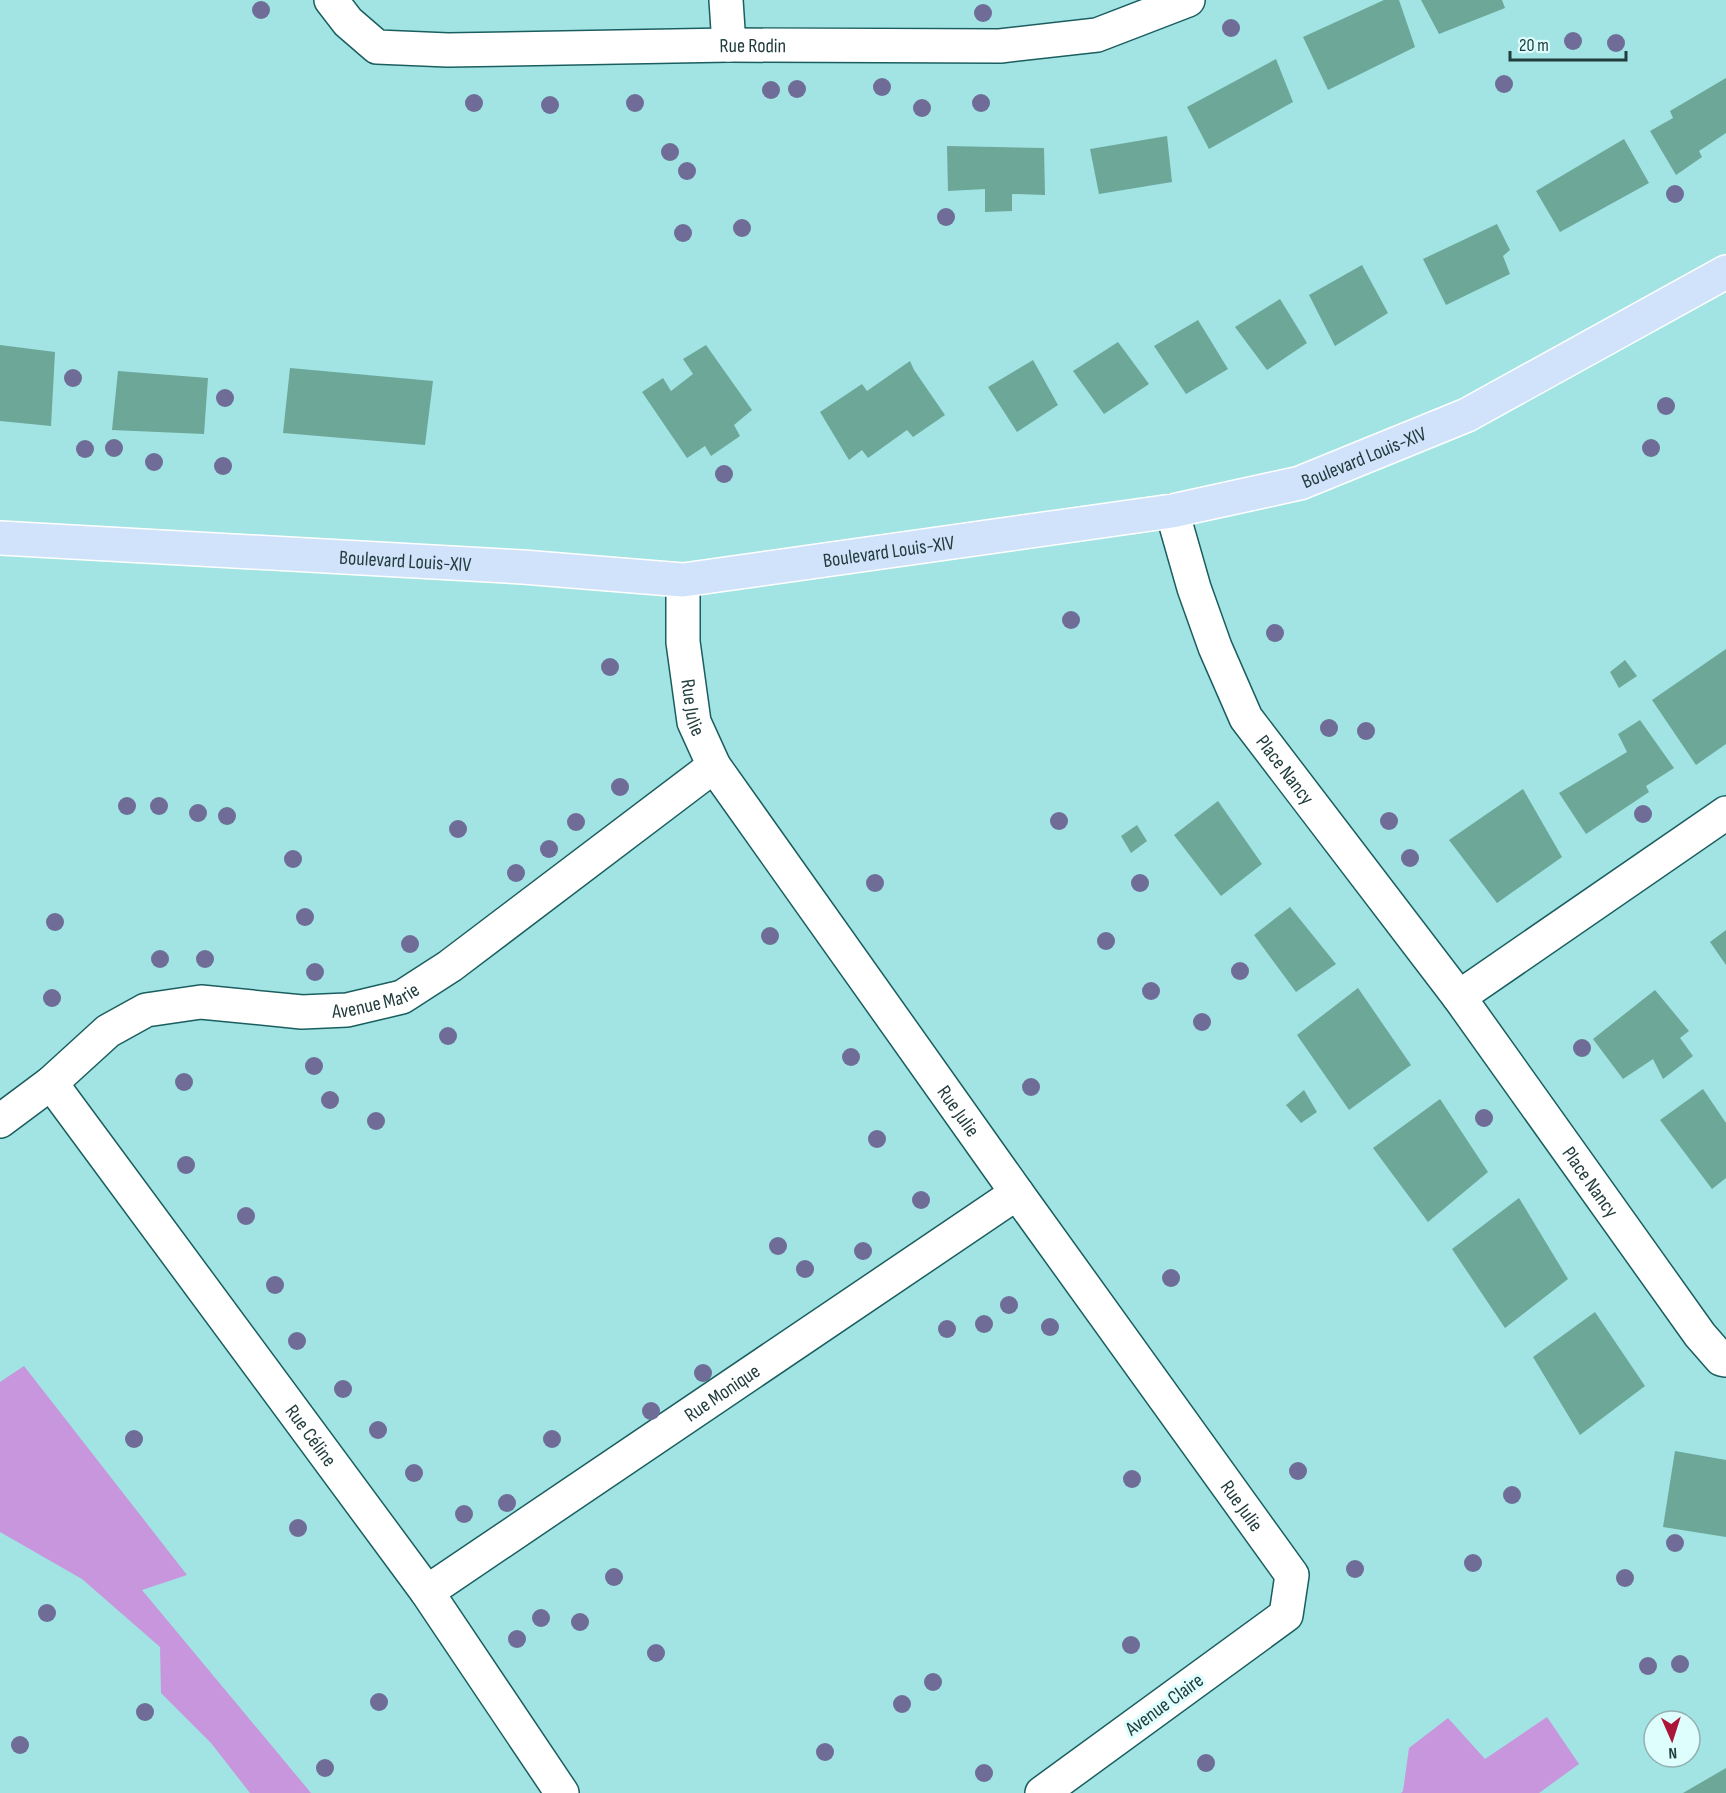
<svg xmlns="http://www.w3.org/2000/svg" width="1726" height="1793" viewBox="0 0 1726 1793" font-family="'Sofia Sans Condensed',sans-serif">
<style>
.green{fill:#c896dc}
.building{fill:#6ca798}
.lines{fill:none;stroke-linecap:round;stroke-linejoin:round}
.minor-casing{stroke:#1b5e5f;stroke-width:36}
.major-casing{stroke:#fff;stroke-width:36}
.minor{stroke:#fff;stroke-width:33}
.major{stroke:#d1e3fb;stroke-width:33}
.tree{fill:#6f6c97}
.labels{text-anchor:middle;stroke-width:6;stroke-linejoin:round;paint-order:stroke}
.street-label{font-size:20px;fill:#223d3d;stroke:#defefd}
</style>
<rect width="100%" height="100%" fill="#a2e3e3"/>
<!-- green -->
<path class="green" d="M 24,1366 L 187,1575 L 142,1590 L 311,1793 L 250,1793 L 211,1743 L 161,1693 L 160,1647 L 82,1579 L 0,1532 L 0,1382 Z
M 1547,1717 L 1579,1764 L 1539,1793 L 1401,1793 L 1403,1791 L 1409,1748 L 1448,1718 L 1485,1759 Z"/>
<!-- building -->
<path class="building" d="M 1384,0 L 1399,0 L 1415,47 L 1328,90 L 1303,37 Z
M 1421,0 L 1502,0 L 1505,8 L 1439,34 Z
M 1276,59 L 1293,102 L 1209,149 L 1187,107 Z
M 1726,78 L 1726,133 L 1699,151 L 1702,157 L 1676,175 L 1650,131 L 1673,118 L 1670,111 Z
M 1167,136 L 1172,182 L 1099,194 L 1090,149 Z
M 1624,139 L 1649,183 L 1560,232 L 1536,191 Z
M 947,146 L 1044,148 L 1045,195 L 1012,194 L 1012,211 L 985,212 L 985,189 L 948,191 Z
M 1497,224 L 1510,250 L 1503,256 L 1510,274 L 1446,305 L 1423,259 Z
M 1362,265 L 1388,313 L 1335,346 L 1309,295 Z
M 1280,299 L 1307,343 L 1267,370 L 1235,327 Z
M 1198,320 L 1228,369 L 1186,394 L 1154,346 Z
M 1118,342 L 1149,384 L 1104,414 L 1073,371 Z
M 0,345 L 55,352 L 51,426 L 0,421 Z
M 706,345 L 752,410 L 734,425 L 740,436 L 711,456 L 705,446 L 687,458 L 642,392 L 663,378 L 671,391 L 693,374 L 683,359 Z
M 1033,360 L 1058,405 L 1017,432 L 988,387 Z
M 910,361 L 914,370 L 945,415 L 913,437 L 907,430 L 868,458 L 862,450 L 849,460 L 820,412 L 862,384 L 867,391 Z
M 290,368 L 433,381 L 425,445 L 283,433 Z
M 118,371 L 208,378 L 204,434 L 112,430 Z
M 1726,649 L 1726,744 L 1696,765 L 1652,700 Z
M 1625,660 L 1637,676 L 1619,688 L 1610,672 Z
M 1640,720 L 1674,768 L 1646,786 L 1649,792 L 1586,834 L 1559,793 L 1627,752 L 1618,734 Z
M 1523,789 L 1562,857 L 1497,903 L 1449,840 Z
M 1218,801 L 1262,864 L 1221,896 L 1174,835 Z
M 1137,825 L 1147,841 L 1131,853 L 1121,836 Z
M 1290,907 L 1336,964 L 1296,992 L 1254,935 Z
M 1726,930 L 1726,965 L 1710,942 Z
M 1358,988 L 1411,1065 L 1349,1110 L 1297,1035 Z
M 1655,990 L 1689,1031 L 1680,1038 L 1693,1056 L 1663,1079 L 1653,1059 L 1623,1079 L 1593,1039 Z
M 1703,1089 L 1726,1123 L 1726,1178 L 1712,1189 L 1660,1120 Z
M 1304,1090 L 1317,1112 L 1301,1123 L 1286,1105 Z
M 1440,1099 L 1488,1172 L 1428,1222 L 1373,1148 Z
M 1519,1198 L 1568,1279 L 1505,1328 L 1452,1249 Z
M 1595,1312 L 1645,1386 L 1580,1435 L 1533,1357 Z
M 1675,1451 L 1726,1460 L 1726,1537 L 1663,1527 Z
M 1726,1768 L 1726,1793 L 1683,1793 Z"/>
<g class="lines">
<!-- minor casing -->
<g class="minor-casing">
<g id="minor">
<path id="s1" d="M 331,0 L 348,22 L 377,47 L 448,50 L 729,45 L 1000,46 L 1097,35 L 1188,0"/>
<path d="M 726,0 L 729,45"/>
<path id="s2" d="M 1172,511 L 1194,588 L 1215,647 L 1246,718 L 1459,997 L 1700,1335 L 1721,1359 L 1726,1360"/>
<path id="s3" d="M 683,580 L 683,642 L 694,722 L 714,766 L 1017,1193 L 1292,1575 L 1286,1615 L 1042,1793"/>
<path d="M 1459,997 L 1726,813"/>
<path id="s4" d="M 51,1083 L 427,1592 L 562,1793"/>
<path id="s5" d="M 0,1121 L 51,1083 L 108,1031 L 146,1010 L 201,1002 L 302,1012 L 347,1010 L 402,997 L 450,966 L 714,766"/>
<path id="s6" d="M 427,1592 L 1017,1193"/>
</g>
</g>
<!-- major casing -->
<g class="major-casing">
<g id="major">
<path id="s7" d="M 0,538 L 523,567 L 683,580 L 1172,511 L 1300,483 L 1467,415 L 1726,272"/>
</g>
</g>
<!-- minor -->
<use href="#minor" class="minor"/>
<!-- major -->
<use href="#major" class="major"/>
</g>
<!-- trees -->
<g class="tree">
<circle cx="261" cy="10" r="9"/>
<circle cx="983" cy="13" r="9"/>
<circle cx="1231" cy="28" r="9"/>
<circle cx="1573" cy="41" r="9"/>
<circle cx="1616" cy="43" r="9"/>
<circle cx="1504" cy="84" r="9"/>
<circle cx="882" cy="87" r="9"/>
<circle cx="797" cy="89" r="9"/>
<circle cx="771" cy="90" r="9"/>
<circle cx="474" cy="103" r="9"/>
<circle cx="635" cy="103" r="9"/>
<circle cx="981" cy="103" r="9"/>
<circle cx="550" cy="105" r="9"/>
<circle cx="922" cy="108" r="9"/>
<circle cx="670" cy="152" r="9"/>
<circle cx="687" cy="171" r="9"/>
<circle cx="1675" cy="194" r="9"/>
<circle cx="946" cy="217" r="9"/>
<circle cx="742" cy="228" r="9"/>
<circle cx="683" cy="233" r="9"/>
<circle cx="73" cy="378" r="9"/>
<circle cx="225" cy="398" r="9"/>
<circle cx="1666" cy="406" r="9"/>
<circle cx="114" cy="448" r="9"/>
<circle cx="1651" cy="448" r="9"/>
<circle cx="85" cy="449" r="9"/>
<circle cx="154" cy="462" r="9"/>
<circle cx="223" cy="466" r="9"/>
<circle cx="724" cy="474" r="9"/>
<circle cx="1071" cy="620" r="9"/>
<circle cx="1275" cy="633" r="9"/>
<circle cx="610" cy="667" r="9"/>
<circle cx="1329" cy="728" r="9"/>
<circle cx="1366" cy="731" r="9"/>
<circle cx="620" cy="787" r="9"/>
<circle cx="127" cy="806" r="9"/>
<circle cx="159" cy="806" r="9"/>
<circle cx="198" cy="813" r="9"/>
<circle cx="1643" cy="814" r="9"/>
<circle cx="227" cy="816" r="9"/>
<circle cx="1059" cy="821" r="9"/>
<circle cx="1389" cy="821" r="9"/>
<circle cx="576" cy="822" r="9"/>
<circle cx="458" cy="829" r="9"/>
<circle cx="549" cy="849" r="9"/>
<circle cx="1410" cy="858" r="9"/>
<circle cx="293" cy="859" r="9"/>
<circle cx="516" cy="873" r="9"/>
<circle cx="875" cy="883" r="9"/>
<circle cx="1140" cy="883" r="9"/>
<circle cx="305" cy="917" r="9"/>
<circle cx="55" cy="922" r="9"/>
<circle cx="770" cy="936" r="9"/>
<circle cx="1106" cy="941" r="9"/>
<circle cx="410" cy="944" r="9"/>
<circle cx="160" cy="959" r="9"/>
<circle cx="205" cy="959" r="9"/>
<circle cx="1240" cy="971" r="9"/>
<circle cx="315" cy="972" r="9"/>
<circle cx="1151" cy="991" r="9"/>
<circle cx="52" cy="998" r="9"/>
<circle cx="1202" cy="1022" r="9"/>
<circle cx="448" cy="1036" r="9"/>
<circle cx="1582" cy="1048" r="9"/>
<circle cx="851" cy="1057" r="9"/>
<circle cx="314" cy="1066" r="9"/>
<circle cx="184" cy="1082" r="9"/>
<circle cx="1031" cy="1087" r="9"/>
<circle cx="330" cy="1100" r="9"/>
<circle cx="1484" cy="1118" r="9"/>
<circle cx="376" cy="1121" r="9"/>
<circle cx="877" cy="1139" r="9"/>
<circle cx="186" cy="1165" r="9"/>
<circle cx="921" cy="1200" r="9"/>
<circle cx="246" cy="1216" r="9"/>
<circle cx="778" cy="1246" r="9"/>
<circle cx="863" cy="1251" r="9"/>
<circle cx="805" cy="1269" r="9"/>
<circle cx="1171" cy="1278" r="9"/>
<circle cx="275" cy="1285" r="9"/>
<circle cx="1009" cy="1305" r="9"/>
<circle cx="984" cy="1324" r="9"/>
<circle cx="1050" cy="1327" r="9"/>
<circle cx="947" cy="1329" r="9"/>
<circle cx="297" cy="1341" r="9"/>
<circle cx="703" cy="1373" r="9"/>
<circle cx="343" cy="1389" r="9"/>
<circle cx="651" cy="1411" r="9"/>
<circle cx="378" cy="1430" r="9"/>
<circle cx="134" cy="1439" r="9"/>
<circle cx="552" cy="1439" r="9"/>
<circle cx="1298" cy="1471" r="9"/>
<circle cx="414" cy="1473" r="9"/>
<circle cx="1132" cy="1479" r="9"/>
<circle cx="1512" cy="1495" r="9"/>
<circle cx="507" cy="1503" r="9"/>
<circle cx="464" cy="1514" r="9"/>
<circle cx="298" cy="1528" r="9"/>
<circle cx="1675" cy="1543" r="9"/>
<circle cx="1473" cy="1563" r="9"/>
<circle cx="1355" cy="1569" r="9"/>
<circle cx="614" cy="1577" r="9"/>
<circle cx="1625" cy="1578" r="9"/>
<circle cx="47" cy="1613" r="9"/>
<circle cx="541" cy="1618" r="9"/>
<circle cx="580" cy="1622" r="9"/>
<circle cx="517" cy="1639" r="9"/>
<circle cx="1131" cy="1645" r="9"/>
<circle cx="656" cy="1653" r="9"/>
<circle cx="1680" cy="1664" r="9"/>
<circle cx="1648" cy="1666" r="9"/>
<circle cx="933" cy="1682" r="9"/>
<circle cx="379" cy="1702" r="9"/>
<circle cx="902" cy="1704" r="9"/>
<circle cx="145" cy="1712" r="9"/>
<circle cx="20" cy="1745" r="9"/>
<circle cx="825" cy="1752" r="9"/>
<circle cx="1206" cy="1763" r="9"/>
<circle cx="325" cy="1768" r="9"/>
<circle cx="984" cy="1773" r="9"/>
</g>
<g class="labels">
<!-- street labels -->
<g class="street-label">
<text dy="7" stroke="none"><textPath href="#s1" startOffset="442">Rue Rodin</textPath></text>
<text dy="7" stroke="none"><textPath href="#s7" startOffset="1378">Boulevard Louis-XIV</textPath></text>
<text dy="7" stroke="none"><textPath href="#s7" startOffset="892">Boulevard Louis-XIV</textPath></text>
<text dy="7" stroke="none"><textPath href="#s7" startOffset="406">Boulevard Louis-XIV</textPath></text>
<text dy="7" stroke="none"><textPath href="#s3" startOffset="128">Rue Julie</textPath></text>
<text dy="7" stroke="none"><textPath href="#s2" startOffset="285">Place Nancy</textPath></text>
<text dy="7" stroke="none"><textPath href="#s5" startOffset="416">Avenue Marie</textPath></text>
<text dy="7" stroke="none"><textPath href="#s3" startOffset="614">Rue Julie</textPath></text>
<text dy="7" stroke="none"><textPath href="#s2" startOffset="798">Place Nancy</textPath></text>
<text dy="7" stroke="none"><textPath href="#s6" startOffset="356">Rue Monique</textPath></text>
<text dy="7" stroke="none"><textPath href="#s4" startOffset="438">Rue Céline</textPath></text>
<text dy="7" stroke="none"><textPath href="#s3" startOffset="1100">Rue Julie</textPath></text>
<text transform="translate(1164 1704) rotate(-36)" y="7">Avenue Claire</text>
</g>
</g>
<!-- north arrow -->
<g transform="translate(1672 1739) rotate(177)"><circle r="28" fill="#defefd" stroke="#93b1b0" stroke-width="1.5"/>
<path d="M0-4.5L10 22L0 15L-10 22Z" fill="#ab1538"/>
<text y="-9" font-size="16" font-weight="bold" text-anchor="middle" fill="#223d3d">N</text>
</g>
<!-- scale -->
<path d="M1510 51v9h116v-9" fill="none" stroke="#223d3d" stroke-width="3"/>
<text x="1519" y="51" font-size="18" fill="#223d3d" stroke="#defefd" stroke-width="4.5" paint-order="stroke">20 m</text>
</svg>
